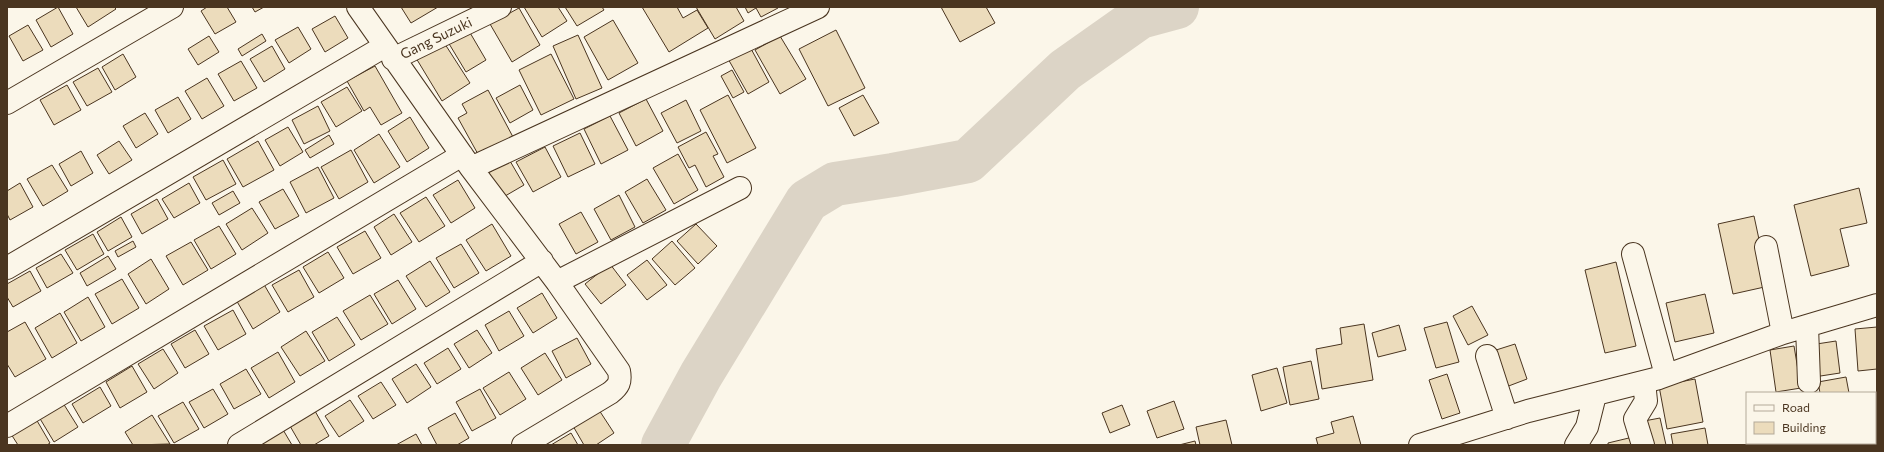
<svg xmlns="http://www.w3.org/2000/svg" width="1884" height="452" viewBox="0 0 1884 452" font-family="Commissioner,sans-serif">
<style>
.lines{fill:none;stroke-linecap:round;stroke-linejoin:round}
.river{stroke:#dcd4c6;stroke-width:44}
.building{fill:#ecdcbc;stroke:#4a3520}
.minor-casing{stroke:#4a3520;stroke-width:24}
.minor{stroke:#fbf6e9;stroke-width:22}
.labels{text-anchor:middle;stroke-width:3;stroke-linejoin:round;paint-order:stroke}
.street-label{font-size:14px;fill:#4a3520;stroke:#fbf6e9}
</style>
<rect width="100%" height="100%" fill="#fbf6e9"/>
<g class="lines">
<!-- river -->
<path class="river" d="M 663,445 L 701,375 L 807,201 L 835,184 L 893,175 L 968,161 L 1065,70 L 1140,17 L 1177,7"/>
</g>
<!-- building -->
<path class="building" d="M 58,7 L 73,34 L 51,47 L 36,20 Z
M 76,7 L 114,7 L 116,9 L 88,27 Z
M 207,7 L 227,7 L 236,22 L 215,34 L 201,11 Z
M 252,7 L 264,7 L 255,12 Z
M 401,7 L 438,7 L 411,23 Z
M 524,7 L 558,7 L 567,21 L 542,37 Z
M 565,7 L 602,7 L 604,10 L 577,26 Z
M 642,7 L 677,7 L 683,18 L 697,10 L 708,28 L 669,52 Z
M 696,7 L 736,7 L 744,21 L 715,39 Z
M 745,7 L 777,7 L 778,8 L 761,17 L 756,8 L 748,13 Z
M 941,7 L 986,7 L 995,23 L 960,42 Z
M 519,8 L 540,45 L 512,62 L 490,24 Z
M 335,16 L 348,38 L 325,52 L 312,29 Z
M 613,20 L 638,63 L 608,80 L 584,37 Z
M 28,25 L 43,50 L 23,61 L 9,36 Z
M 298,27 L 311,49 L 289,63 L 275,40 Z
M 836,30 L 865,88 L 828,106 L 799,49 Z
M 469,31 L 486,60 L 466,72 L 448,42 Z
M 262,34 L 266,41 L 242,56 L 238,49 Z
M 578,35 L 602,88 L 576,99 L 553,46 Z
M 209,36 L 219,52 L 198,65 L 188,49 Z
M 780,36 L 806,79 L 780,94 L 755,50 Z
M 443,41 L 470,83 L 442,101 L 416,58 Z
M 749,45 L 769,82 L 748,94 L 727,57 Z
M 272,46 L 285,69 L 264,82 L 250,59 Z
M 123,54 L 136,77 L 115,90 L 102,67 Z
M 551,54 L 574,99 L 541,115 L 519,70 Z
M 241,61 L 257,88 L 234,101 L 218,74 Z
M 375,66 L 402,113 L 381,125 L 370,107 L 364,111 L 347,81 Z
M 98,68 L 112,92 L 87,106 L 73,82 Z
M 732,70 L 744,92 L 733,98 L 721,76 Z
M 207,78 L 224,106 L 202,119 L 185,91 Z
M 67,85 L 81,110 L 54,125 L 40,100 Z
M 520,85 L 533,110 L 510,123 L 496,98 Z
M 347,87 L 362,111 L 336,127 L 321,102 Z
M 488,90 L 513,137 L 479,156 L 458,118 L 467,113 L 462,104 Z
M 728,95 L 756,148 L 727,163 L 700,110 Z
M 863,95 L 879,123 L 854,136 L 839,108 Z
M 178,97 L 191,119 L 168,133 L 155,110 Z
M 646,99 L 663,131 L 636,146 L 619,113 Z
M 686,100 L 701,131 L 677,143 L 661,113 Z
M 318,106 L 330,131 L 304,144 L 292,120 Z
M 145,113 L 158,134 L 136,148 L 123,126 Z
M 610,116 L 628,150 L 601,164 L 584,129 Z
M 410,117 L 429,148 L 407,162 L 388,131 Z
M 288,127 L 303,152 L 280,166 L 265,140 Z
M 706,132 L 718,154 L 713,156 L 724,177 L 706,187 L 695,165 L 689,168 L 678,147 Z
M 580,133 L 595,164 L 568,177 L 553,146 Z
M 379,134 L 400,167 L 374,183 L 354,150 Z
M 329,135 L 334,144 L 310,158 L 305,150 Z
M 119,141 L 132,160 L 109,174 L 97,155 Z
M 258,141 L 274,170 L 243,187 L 227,159 Z
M 545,147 L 561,177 L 533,192 L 516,162 Z
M 351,150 L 368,182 L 339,199 L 321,167 Z
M 81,151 L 93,173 L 71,186 L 59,164 Z
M 678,154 L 698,190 L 674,204 L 653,168 Z
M 223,160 L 236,184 L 206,200 L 193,177 Z
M 510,161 L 524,185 L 500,199 L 486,174 Z
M 52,165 L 68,191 L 43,206 L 27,179 Z
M 318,167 L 334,198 L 306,213 L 290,182 Z
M 647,179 L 666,210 L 643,223 L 625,192 Z
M 458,180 L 475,208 L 451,223 L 433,195 Z
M 20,183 L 33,207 L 10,220 L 7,214 L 7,191 Z
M 189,183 L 200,203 L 174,218 L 162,199 Z
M 1859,188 L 1867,223 L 1840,229 L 1849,266 L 1811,276 L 1794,205 Z
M 283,189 L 299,216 L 275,229 L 259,202 Z
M 233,191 L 240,203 L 219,215 L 212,203 Z
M 619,195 L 635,227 L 611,240 L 594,209 Z
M 426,197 L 445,226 L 419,242 L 400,213 Z
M 157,199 L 168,219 L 142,234 L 131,214 Z
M 252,208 L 268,233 L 242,250 L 226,224 Z
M 581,212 L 598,242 L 576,254 L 559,224 Z
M 394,214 L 412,242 L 391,255 L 374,227 Z
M 1754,216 L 1769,286 L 1733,294 L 1718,224 Z
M 121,217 L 132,237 L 108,251 L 97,232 Z
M 492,224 L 511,256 L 486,271 L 466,240 Z
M 696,224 L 717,246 L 698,264 L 677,241 Z
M 219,226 L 236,254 L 211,269 L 194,240 Z
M 365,231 L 381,258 L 353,274 L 337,247 Z
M 93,234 L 104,254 L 77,270 L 65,250 Z
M 133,241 L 136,247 L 118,257 L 115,251 Z
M 672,241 L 695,268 L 675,285 L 652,259 Z
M 191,242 L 208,270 L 183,285 L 166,256 Z
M 461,244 L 479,273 L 454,288 L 436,258 Z
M 328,252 L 344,278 L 319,293 L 303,267 Z
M 61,254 L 73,273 L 47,288 L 36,268 Z
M 108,256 L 116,269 L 87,286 L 80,273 Z
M 151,259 L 169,289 L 146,304 L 128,274 Z
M 647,260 L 667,285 L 647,300 L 627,275 Z
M 430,261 L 450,292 L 426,307 L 406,276 Z
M 1616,262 L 1636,346 L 1605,353 L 1585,270 Z
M 610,264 L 626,285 L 601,304 L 585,284 Z
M 299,270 L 314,297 L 288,312 L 272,285 Z
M 30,271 L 41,291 L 13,307 L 7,297 L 7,284 Z
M 122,279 L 139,308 L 112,324 L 95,294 Z
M 398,280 L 416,309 L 392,324 L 374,294 Z
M 262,281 L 280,312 L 253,329 L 235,298 Z
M 542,293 L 557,318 L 533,333 L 517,308 Z
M 1705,294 L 1714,333 L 1675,342 L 1666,303 Z
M 370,295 L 388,324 L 361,340 L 343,311 Z
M 88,297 L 105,327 L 81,341 L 64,312 Z
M 1472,306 L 1488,335 L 1468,345 L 1453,316 Z
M 233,310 L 246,334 L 218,350 L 204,326 Z
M 509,311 L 524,336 L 499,351 L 485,325 Z
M 60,313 L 77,343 L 52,358 L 35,328 Z
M 337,317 L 355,345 L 329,361 L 312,332 Z
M 25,322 L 46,359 L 15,377 L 7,364 L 7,332 Z
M 1447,322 L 1459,362 L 1436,368 L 1424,328 Z
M 1364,324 L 1373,380 L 1322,389 L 1316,349 L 1342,344 L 1340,328 Z
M 1399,325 L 1406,350 L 1378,357 L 1372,333 Z
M 1877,327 L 1877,369 L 1858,371 L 1855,329 Z
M 195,330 L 209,354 L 185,368 L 171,344 Z
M 477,330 L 492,353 L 469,368 L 454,344 Z
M 306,331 L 325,361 L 300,376 L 281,347 Z
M 577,338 L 591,364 L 566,378 L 552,351 Z
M 1836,341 L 1840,373 L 1814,377 L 1810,345 Z
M 1515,344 L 1527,379 L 1506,387 L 1493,351 Z
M 1794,346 L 1801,388 L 1776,392 L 1770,350 Z
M 448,348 L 461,369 L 437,384 L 424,363 Z
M 163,349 L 178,373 L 154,389 L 138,364 Z
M 278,352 L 295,382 L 269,398 L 251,368 Z
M 545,353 L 562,380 L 538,395 L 521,368 Z
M 1311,361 L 1319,399 L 1290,405 L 1283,367 Z
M 416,364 L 431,387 L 407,403 L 392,379 Z
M 132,366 L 147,392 L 120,408 L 106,382 Z
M 1277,368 L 1287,403 L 1261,411 L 1252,375 Z
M 246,369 L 261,394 L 234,409 L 220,384 Z
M 509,372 L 526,399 L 500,415 L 483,388 Z
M 1447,374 L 1460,413 L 1442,419 L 1429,380 Z
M 1846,377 L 1849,393 L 1820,393 L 1818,382 Z
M 1695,379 L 1703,422 L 1667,429 L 1659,386 Z
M 381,382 L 396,405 L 373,419 L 358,396 Z
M 100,387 L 111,406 L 83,423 L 72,404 Z
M 213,389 L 228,414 L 204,428 L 189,402 Z
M 480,389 L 496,418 L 472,431 L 456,402 Z
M 350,400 L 364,421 L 339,437 L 325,416 Z
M 1174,401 L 1184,429 L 1157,438 L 1147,411 Z
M 183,402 L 199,429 L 174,443 L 158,416 Z
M 63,403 L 78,427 L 54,442 L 39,417 Z
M 1122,405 L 1130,425 L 1110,433 L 1102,413 Z
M 599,410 L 614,433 L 596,445 L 584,445 L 573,426 Z
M 315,411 L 329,436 L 314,445 L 301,445 L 290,426 Z
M 455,413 L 469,438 L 457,445 L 437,445 L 428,428 Z
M 152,415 L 170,444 L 133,445 L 125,432 Z
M 1353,416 L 1361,445 L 1318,445 L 1316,438 L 1334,433 L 1331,422 Z
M 1660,418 L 1666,445 L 1650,445 L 1644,421 Z
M 36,419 L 50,443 L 47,445 L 18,445 L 11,434 Z
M 1226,420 L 1232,445 L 1200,445 L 1196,427 Z
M 282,428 L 292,445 L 258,445 Z
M 1705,428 L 1708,445 L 1673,445 L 1671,434 Z
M 571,433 L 578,445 L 551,445 Z
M 416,434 L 422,445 L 396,445 Z
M 1633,437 L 1635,445 L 1608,445 L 1608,443 Z
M 1195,441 L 1196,445 L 1179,445 Z"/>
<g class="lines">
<!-- minor casing -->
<g class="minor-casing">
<path id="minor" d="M 358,7 L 471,168 L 557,282 L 619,371 C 621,382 619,386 610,393 L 523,445
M 393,59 L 500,7
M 7,103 L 172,7
M 471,168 L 818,7
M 1766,247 L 1783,333
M 1633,254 L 1666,375
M 7,268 L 385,46
M 557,282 L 740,188
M 1807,326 L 1809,382
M 1487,356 L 1507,418
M 7,426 L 462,155
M 239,445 L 542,261
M 1420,445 L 1528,411 L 1659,378 L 1783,333 L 1877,305
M 1576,445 L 1587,427 L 1595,395
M 1643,445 L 1635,419 L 1646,401 L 1644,382"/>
</g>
<!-- minor -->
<use href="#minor" class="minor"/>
</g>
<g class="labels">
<!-- street labels -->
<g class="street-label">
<text transform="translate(436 38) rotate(-26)" y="5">Gang Suzuki</text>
</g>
</g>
<!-- border -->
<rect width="1884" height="452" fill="none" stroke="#4a3520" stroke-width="16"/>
<!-- legend -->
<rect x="1746" y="392" width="130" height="52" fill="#fbf6e9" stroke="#b4a999"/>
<rect x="1754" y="405" width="20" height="6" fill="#fbf6e9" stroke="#b4a999"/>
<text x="1782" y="412" font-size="12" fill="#4a3520">Road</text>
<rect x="1754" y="422" width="20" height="12" fill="#ecdcbc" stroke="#b4a999"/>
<text x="1782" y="432" font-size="12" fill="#4a3520">Building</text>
</svg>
